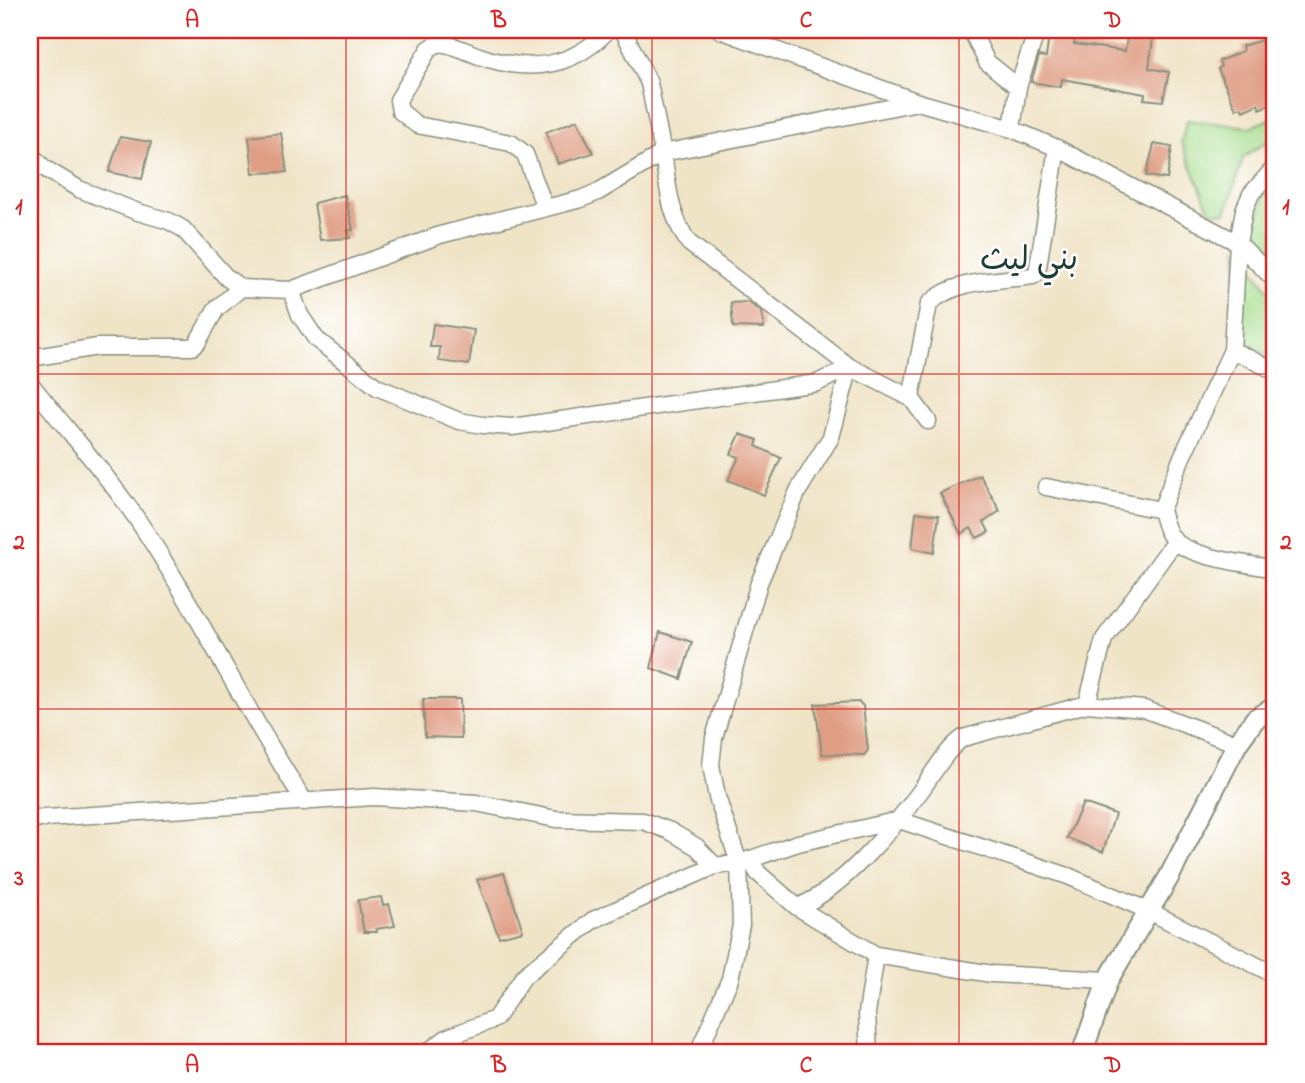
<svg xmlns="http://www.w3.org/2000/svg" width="1305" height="1083" viewBox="0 0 1305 1083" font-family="'Indie Flower','Playpen Sans Arabic',sans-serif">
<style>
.green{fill:#a7dc8c;stroke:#638c60;stroke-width:2}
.building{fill:#df9e84}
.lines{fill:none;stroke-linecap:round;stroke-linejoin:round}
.minor-casing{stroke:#88907e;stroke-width:19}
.tertiary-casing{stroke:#88907e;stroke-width:23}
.minor{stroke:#fff;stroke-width:16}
.tertiary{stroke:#fff;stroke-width:19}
.grid{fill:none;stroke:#d62828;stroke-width:2;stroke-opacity:0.55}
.labels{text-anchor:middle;stroke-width:5;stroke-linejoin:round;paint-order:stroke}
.quarter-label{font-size:32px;fill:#1f3d34;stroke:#fff}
.neatline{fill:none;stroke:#d62828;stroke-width:2.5}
.grid-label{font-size:23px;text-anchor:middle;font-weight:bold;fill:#d62828}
</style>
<rect width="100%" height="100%" fill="#fff"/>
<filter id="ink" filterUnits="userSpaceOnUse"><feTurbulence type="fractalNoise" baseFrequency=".0143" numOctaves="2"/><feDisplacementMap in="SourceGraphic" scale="14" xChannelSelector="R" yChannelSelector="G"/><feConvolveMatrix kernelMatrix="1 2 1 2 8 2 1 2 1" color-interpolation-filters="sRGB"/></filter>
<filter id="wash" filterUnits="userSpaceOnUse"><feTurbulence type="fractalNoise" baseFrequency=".00686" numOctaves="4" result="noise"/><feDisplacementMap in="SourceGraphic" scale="28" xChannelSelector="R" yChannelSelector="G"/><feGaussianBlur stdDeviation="1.57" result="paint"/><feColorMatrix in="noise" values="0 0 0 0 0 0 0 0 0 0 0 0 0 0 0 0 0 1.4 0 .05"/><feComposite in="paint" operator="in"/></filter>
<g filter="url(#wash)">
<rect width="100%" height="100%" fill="#f0e4c7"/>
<!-- green -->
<path class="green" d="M 1275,117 L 1275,136 L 1243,158 L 1226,213 L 1210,211 L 1181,142 L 1187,120 L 1250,127 Z
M 1275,184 L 1275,254 L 1256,229 L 1263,197 Z
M 1238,248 L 1275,299 L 1275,359 L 1249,346 L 1237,331 Z"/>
<g id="blocks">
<!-- building -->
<path class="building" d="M 1050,30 L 1077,30 L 1074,44 L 1125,51 L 1128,30 L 1154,30 L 1149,68 L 1169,72 L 1163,101 L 1144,99 L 1145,94 L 1062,79 L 1061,87 L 1031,82 L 1039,56 L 1046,57 Z
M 1275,36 L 1275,102 L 1260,109 L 1258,104 L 1243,111 L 1241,107 L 1236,109 L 1218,69 L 1221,66 L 1219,61 L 1243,51 L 1242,46 Z
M 577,120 L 593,153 L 558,164 L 546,132 Z
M 281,133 L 287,172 L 253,173 L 249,137 Z
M 120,137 L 151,142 L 142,179 L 109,172 Z
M 1154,144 L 1172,147 L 1167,179 L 1146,176 Z
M 345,195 L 353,230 L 348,230 L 350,238 L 320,240 L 314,203 Z
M 748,302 L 761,311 L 764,328 L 733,327 L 731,303 Z
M 433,324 L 474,330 L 469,365 L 439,361 L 440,347 L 430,347 Z
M 740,434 L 758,440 L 756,446 L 781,458 L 764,495 L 728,480 L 739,457 L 731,454 Z
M 980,475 L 1000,511 L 984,522 L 989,532 L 977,538 L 971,528 L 961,534 L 940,493 Z
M 916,512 L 939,515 L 934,553 L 912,548 Z
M 660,632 L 692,642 L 681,679 L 651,668 Z
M 423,699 L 460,699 L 461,738 L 425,737 Z
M 859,702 L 863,706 L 868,750 L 864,755 L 822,754 L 815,704 Z
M 1083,803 L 1115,814 L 1103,852 L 1067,838 Z
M 504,873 L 523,931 L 499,937 L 477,880 Z
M 381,897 L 383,905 L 389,904 L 395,926 L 376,929 L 377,932 L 364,932 L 358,900 Z"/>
</g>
</g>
<g filter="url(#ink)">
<use href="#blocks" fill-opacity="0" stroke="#88907e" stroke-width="2"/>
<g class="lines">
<!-- minor casing -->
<g class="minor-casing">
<path id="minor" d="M 720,30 L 918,102 L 1012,129 L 1057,148 L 1238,243 L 1275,280
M 971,30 L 987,62 L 1018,87
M 1012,129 L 1018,87 L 1037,30
M 30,154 L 44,168 L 79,189 L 138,212 L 169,221 L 183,229 L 227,278 L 241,288 L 291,290 L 440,235 L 581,199 L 598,192 L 663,153 L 649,83 L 623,30
M 545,208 L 525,154 L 511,143 L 417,125 L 400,111 L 398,100 L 429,49 L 438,43 C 452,44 466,51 479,56 C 528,73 572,69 608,30
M 291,290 L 300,315 L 316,339 L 377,387 L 459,421 L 483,425 L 512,427 L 817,383 L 850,367 L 911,398 L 928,421
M 1232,350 L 1275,371
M 30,358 L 98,347 L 192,347 L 197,343 L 216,309 L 241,288
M 30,383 C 66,429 107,474 139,522 C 199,612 245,711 305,802
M 911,398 L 929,304 C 954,279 999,281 1033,276 L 1037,273 L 1057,148
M 1046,487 L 1161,510 C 1164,520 1166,532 1174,540 C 1191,558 1250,564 1275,569
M 1161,510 L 1182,457 L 1232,350 L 1238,243 L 1244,210 L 1251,194 L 1275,167
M 1087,704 L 1104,639 L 1175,541
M 30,819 L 374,797 L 476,803 L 556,819 L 643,821 L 670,831 L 697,847 L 715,866
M 750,859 L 758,873 L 797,907 L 876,955 L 992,974 L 1108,980
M 797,907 C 840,892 895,826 922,789 C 934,772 946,750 963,738 L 1087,704 L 1144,709 L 1237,744
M 426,1053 L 448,1037 L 495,1019 L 524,976 L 593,920 L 715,866 L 739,863 L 798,843 L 899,820 L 1068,876 L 1149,911 L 1275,975
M 698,1053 L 730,979 L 741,925 L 739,863 L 717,797 L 711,765 L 714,738 L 759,583 L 798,491 L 831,437 L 850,367 L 689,243 C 669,215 668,186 663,153 L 918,102
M 869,1053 L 867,1013 L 876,955"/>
</g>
<!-- tertiary casing -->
<g class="tertiary-casing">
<path id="tertiary" d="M 1082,1053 L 1108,980 L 1169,877 L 1237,744 L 1255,719 L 1275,707"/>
</g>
<!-- minor -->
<use href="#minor" class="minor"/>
<!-- tertiary -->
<use href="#tertiary" class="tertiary"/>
</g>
</g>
<!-- grid -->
<path class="grid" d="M 346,30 L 346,1053M 652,30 L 652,1053M 959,30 L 959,1053M 30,374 L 1275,374M 30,709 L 1275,709"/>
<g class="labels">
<!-- quarter labels -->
<g class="quarter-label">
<text x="1029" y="269">بني ليث</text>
</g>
</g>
<!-- margin -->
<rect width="1305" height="1083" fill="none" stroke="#fff" stroke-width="77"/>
<rect x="38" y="38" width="1228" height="1006" class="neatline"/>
<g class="grid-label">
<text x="192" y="27">A</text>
<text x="499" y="27">B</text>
<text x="806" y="27">C</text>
<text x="1113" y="27">D</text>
<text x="19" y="214">1</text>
<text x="1286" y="214">1</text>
<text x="19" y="549">2</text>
<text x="1286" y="549">2</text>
<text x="19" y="885">3</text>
<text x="1286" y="885">3</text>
<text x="192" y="1072">A</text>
<text x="499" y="1072">B</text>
<text x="806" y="1072">C</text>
<text x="1113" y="1072">D</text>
</g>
</svg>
